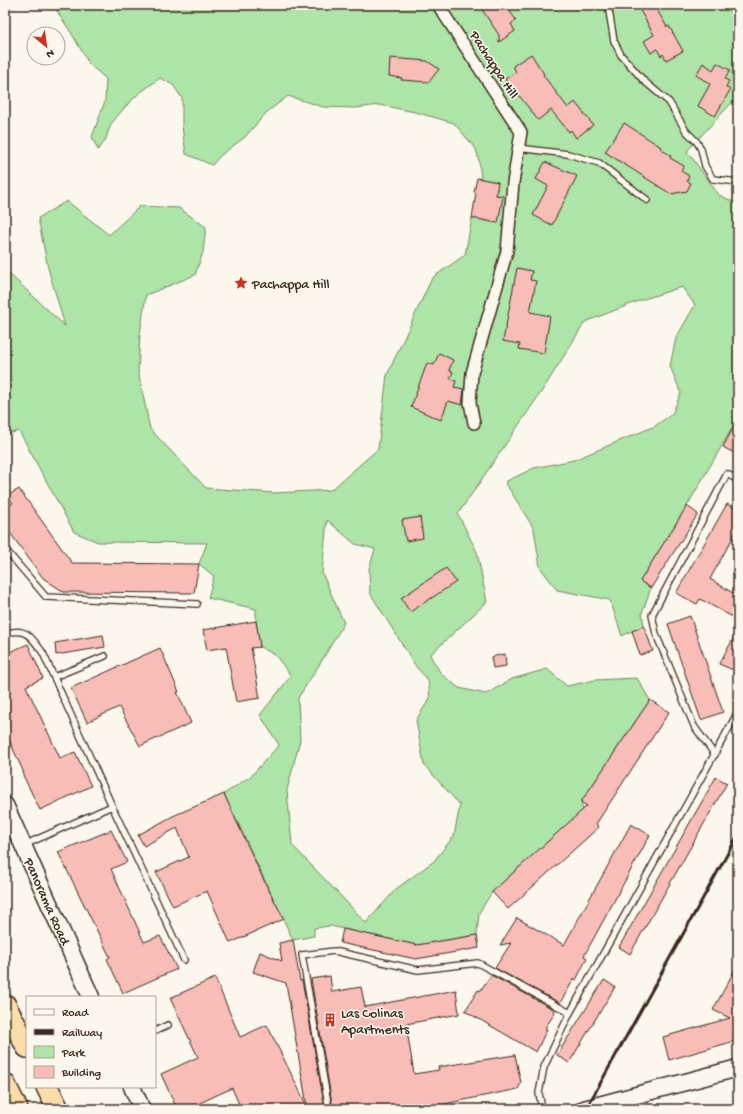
<svg xmlns="http://www.w3.org/2000/svg" width="743" height="1114" viewBox="0 0 743 1114" font-family="'Gochi Hand',sans-serif">
<style>
.green{fill:#ade4a7;stroke:#748762;fill-rule:evenodd}
.building{fill:#f9bdb8;stroke:#3b2a1e}
.lines{fill:none;stroke-linecap:round;stroke-linejoin:round}
.lane-casing{stroke:#3b2a1e;stroke-width:8}
.street-casing{stroke:#3b2a1e;stroke-width:14}
.secondary-casing{stroke:#3b2a1e;stroke-width:19}
.highway-casing{stroke:#3b2a1e;stroke-width:24}
.lane{stroke:#fbf7ec;stroke-width:5.5}
.street{stroke:#fbf7ec;stroke-width:11}
.secondary{stroke:#fbf7ec;stroke-width:16}
.highway{stroke:#faddab;stroke-width:21}
.rail{stroke:#3b2a1e;stroke-width:3}
.labels{text-anchor:middle;stroke-width:3;stroke-linejoin:round;paint-order:stroke}
.street-label{font-size:14px;fill:#3b2a1e;stroke:#fbf7ec}
.poi-label{font-size:14px;fill:#3b2a1e;stroke:#fbf7ec;text-anchor:start}
</style>
<rect width="100%" height="100%" fill="#fbf7ec"/>
<filter id="ink" filterUnits="userSpaceOnUse"><feTurbulence type="fractalNoise" baseFrequency=".025" numOctaves="2"/><feDisplacementMap in="SourceGraphic" scale="8" xChannelSelector="R" yChannelSelector="G"/><feConvolveMatrix kernelMatrix="1 2 1 2 8 2 1 2 1" color-interpolation-filters="sRGB"/></filter>
<g filter="url(#ink)">
<!-- green -->
<path class="green" d="M 53,5 L 738,5 L 738,96 L 687,151 L 719,195 L 738,204 L 738,418 L 687,506 L 640,581 L 651,588 L 642,613 L 644,626 L 632,631 L 622,636 L 610,600 L 557,590 L 540,567 L 534,529 L 505,482 L 534,468 L 574,460 L 655,426 L 672,414 L 681,393 L 670,366 L 676,338 L 695,305 L 682,287 L 641,300 L 585,322 L 544,388 L 458,514 L 477,552 L 487,602 L 430,655 L 441,674 L 459,688 L 486,694 L 512,679 L 547,669 L 567,686 L 595,680 L 637,678 L 650,700 L 581,802 L 583,810 L 492,892 L 479,913 L 477,935 L 417,945 L 330,926 L 314,928 L 314,936 L 293,940 L 224,794 L 251,776 L 279,745 L 260,715 L 291,676 L 275,655 L 260,647 L 256,621 L 256,609 L 208,598 L 214,576 L 199,564 L 207,543 L 98,542 L 74,532 L 19,431 L 5,435 L 5,270 L 65,326 L 48,268 L 38,218 L 67,201 L 109,235 L 140,206 L 179,208 L 206,227 L 203,252 L 195,275 L 146,295 L 140,334 L 138,370 L 150,429 L 206,488 L 274,493 L 331,490 L 378,449 L 387,375 L 432,278 L 465,255 L 472,218 L 498,223 L 502,196 L 496,195 L 498,182 L 481,179 L 479,161 L 476,149 L 454,123 L 415,112 L 380,105 L 355,108 L 323,107 L 288,96 L 267,112 L 245,137 L 221,155 L 212,165 L 186,154 L 182,127 L 182,98 L 173,85 L 160,78 L 137,95 L 125,107 L 111,124 L 105,141 L 98,150 L 92,137 L 105,101 L 106,79 L 89,64 L 72,34 ZM 327,520 L 355,544 L 375,549 L 369,569 L 370,593 L 417,668 L 428,680 L 430,698 L 416,720 L 424,765 L 460,805 L 454,836 L 434,861 L 396,889 L 366,923 L 356,912 L 292,845 L 287,790 L 300,740 L 298,698 L 321,662 L 344,623 L 322,573 Z"/>
<!-- building -->
<path class="building" d="M 479,5 L 508,5 L 508,9 L 516,20 L 511,24 L 515,31 L 499,42 L 499,35 Z
M 637,5 L 654,5 L 667,27 L 669,26 L 683,51 L 666,60 L 663,54 L 661,56 L 657,49 L 651,53 L 644,41 L 654,35 Z
M 531,54 L 544,74 L 543,75 L 568,108 L 575,102 L 593,125 L 576,138 L 571,130 L 569,132 L 551,110 L 538,120 L 514,89 L 513,91 L 505,79 L 516,72 L 513,66 Z
M 390,58 L 427,61 L 439,69 L 429,82 L 401,80 L 402,78 L 389,76 Z
M 703,63 L 713,70 L 717,63 L 730,70 L 725,79 L 729,81 L 726,87 L 730,90 L 715,116 L 698,106 L 710,84 L 696,75 Z
M 624,123 L 661,147 L 660,148 L 671,156 L 670,158 L 684,166 L 681,171 L 689,176 L 687,181 L 691,183 L 687,191 L 671,194 L 605,152 Z
M 545,162 L 577,176 L 552,225 L 533,215 L 548,186 L 536,179 Z
M 477,178 L 498,182 L 496,195 L 503,196 L 498,223 L 472,218 L 476,193 L 474,192 Z
M 517,268 L 532,271 L 530,280 L 536,281 L 530,312 L 550,316 L 544,353 L 519,349 L 520,344 L 503,341 Z
M 439,353 L 453,360 L 449,370 L 453,372 L 450,378 L 456,381 L 454,387 L 464,389 L 462,405 L 448,401 L 441,420 L 411,407 L 427,363 L 434,365 Z
M 738,418 L 738,455 L 723,447 Z
M 19,489 L 72,563 L 199,564 L 194,593 L 64,592 L 43,578 L 5,526 L 5,508 L 13,503 L 7,496 Z
M 727,504 L 738,510 L 738,528 L 710,579 L 738,596 L 738,620 L 700,599 L 697,604 L 676,593 Z
M 687,506 L 698,514 L 651,588 L 640,581 Z
M 420,517 L 423,538 L 406,541 L 402,520 Z
M 446,568 L 456,582 L 410,612 L 401,598 Z
M 690,616 L 723,712 L 701,720 L 668,624 Z
M 256,621 L 260,647 L 251,648 L 260,698 L 236,702 L 226,647 L 207,650 L 203,630 Z
M 644,626 L 653,651 L 640,655 L 632,631 Z
M 738,630 L 738,672 L 719,664 Z
M 103,635 L 105,647 L 56,655 L 55,643 Z
M 28,644 L 43,678 L 26,686 L 60,758 L 75,752 L 91,786 L 40,810 L 22,773 L 24,773 L 5,731 L 5,654 Z
M 160,648 L 179,692 L 177,692 L 191,723 L 140,746 L 119,707 L 87,722 L 71,688 Z
M 505,654 L 506,666 L 493,668 L 491,657 Z
M 650,700 L 669,712 L 596,824 L 599,827 L 508,909 L 492,892 L 587,806 L 581,802 Z
M 716,777 L 727,783 L 630,954 L 619,947 Z
M 224,794 L 266,885 L 284,919 L 230,943 L 207,891 L 173,906 L 156,872 L 189,857 L 177,828 L 144,846 L 138,835 L 173,816 Z
M 631,824 L 650,835 L 584,956 L 587,958 L 576,980 L 574,979 L 560,1003 L 495,968 L 511,943 L 500,945 L 517,918 L 564,945 Z
M 111,830 L 127,862 L 111,869 L 144,942 L 160,936 L 177,969 L 123,993 L 107,959 L 110,957 L 58,852 Z
M 343,929 L 417,945 L 477,935 L 479,948 L 416,959 L 340,943 Z
M 293,940 L 300,981 L 302,980 L 325,1109 L 241,1109 L 232,1088 L 187,1109 L 177,1109 L 161,1074 L 198,1057 L 170,998 L 215,978 L 240,1037 L 267,1025 L 307,1106 L 286,983 L 253,972 L 260,952 L 282,961 L 279,943 Z
M 738,964 L 738,1040 L 669,1060 L 663,1037 L 730,1018 L 713,1010 Z
M 491,975 L 555,1010 L 554,1012 L 555,1013 L 545,1028 L 547,1029 L 536,1052 L 465,1011 L 478,990 L 480,991 Z
M 330,976 L 332,992 L 361,987 L 365,1007 L 456,990 L 459,1014 L 406,1024 L 414,1074 L 439,1070 L 438,1067 L 515,1055 L 521,1083 L 518,1089 L 420,1109 L 333,1109 L 311,979 Z
M 604,980 L 615,987 L 569,1063 L 557,1055 Z"/>
<g class="lines">
<!-- lane casing -->
<g class="lane-casing">
<path id="lane" d="M 608,5 L 614,41 L 621,55 L 644,81 L 669,102 L 686,131 L 697,142 L 701,149 L 705,166 L 713,179 L 738,182
M 518,148 L 568,154 L 599,163 L 647,200
M 5,549 L 46,597 L 197,604
M 5,634 C 25,626 32,637 43,653 L 112,806
M 54,677 L 105,656
M 715,755 L 694,726 L 656,634 L 652,615 L 727,474 L 738,480
M 24,845 L 112,806 L 184,960
M 155,1031 L 168,1025
M 329,1109 L 302,955 L 334,951 L 418,970 L 478,963 L 570,1013 L 738,712
M 542,1109 L 539,1093 L 544,1067 L 570,1013"/>
</g>
<!-- street casing -->
<g class="street-casing">
<path id="street" d="M 438,5 L 521,132 L 513,183 L 507,251 L 472,373 L 470,403 L 474,423"/>
</g>
<!-- secondary casing -->
<g class="secondary-casing">
<path id="secondary" d="M 5,805 L 91,997
M 132,1087 L 142,1109
M 584,1109 L 738,1068"/>
</g>
<!-- highway casing -->
<g class="highway-casing">
<path id="highway" d="M 5,1005 L 27,1047
M 5,1085 L 17,1109
M 47,1087 L 58,1109"/>
</g>
<!-- lane -->
<use href="#lane" class="lane"/>
<!-- street -->
<use href="#street" class="street"/>
<!-- secondary -->
<use href="#secondary" class="secondary"/>
<!-- highway -->
<use href="#highway" class="highway"/>
<!-- rail -->
<path class="rail" d="M 586,1109 L 738,835"/>
</g>
</g>
<!-- icons -->
<defs>
<g id="sight-bare" transform="scale(1.08)"><path d="M0-6L1.8-2.2L6-1.7L2.9 1.2L3.7 5.4L0 3.3L-3.7 5.4L-2.9 1.2L-6-1.7L-1.8-2.2Z" fill="#c8321e" stroke="#fbf7ec" stroke-width="2.5" paint-order="stroke"/></g>
<g id="building-bare" transform="scale(1.08)"><path d="M-4-6H4V6H1V3H-1V6H-4ZM-2.5-4.3h1.7v1.8h-1.7ZM.8-4.3h1.7v1.8H.8ZM-2.5-1h1.7V.8h-1.7ZM.8-1h1.7V.8H.8Z" fill="#c8321e" stroke="#fbf7ec" stroke-width="2.5" paint-order="stroke"/></g>
</defs>
<g fill-rule="evenodd">
<use href="#sight-bare" x="241" y="283"/>
<use href="#building-bare" x="330" y="1020"/>
</g>
<g class="labels">
<!-- street labels -->
<g class="street-label">
<text transform="translate(495 64) rotate(57)" y="5">Pachappa Hill</text>
<text transform="translate(48 901) rotate(66)" y="5">Panorama Road</text>
</g>
<!-- poi labels -->
<g class="poi-label">
<text x="252" y="288">Pachappa Hill</text>
<text x="341" y="1017">Las Colinas<tspan x="341" dy="16">Apartments</tspan></text>
</g>
</g>
<!-- margin -->
<rect width="743" height="1114" fill="none" stroke="#fbf7ec" stroke-width="20"/>
<rect x="10" y="10" width="723" height="1094" fill="none" stroke="#3b2a1e" stroke-width="1.5" filter="url(#ink)"/>
<!-- legend -->
<rect x="26" y="996" width="130" height="92" fill="#fbf7ec" stroke="#aea59a"/>
<rect x="34" y="1009" width="20" height="6" fill="#fbf7ec" stroke="#aea59a"/>
<text x="62" y="1016" font-size="12" fill="#3b2a1e">Road</text>
<rect x="34" y="1029" width="20" height="6" fill="#3b2a1e" stroke="#aea59a"/>
<text x="62" y="1036" font-size="12" fill="#3b2a1e">Railway</text>
<rect x="34" y="1046" width="20" height="12" fill="#ade4a7" stroke="#aea59a"/>
<text x="62" y="1056" font-size="12" fill="#3b2a1e">Park</text>
<rect x="34" y="1066" width="20" height="12" fill="#f9bdb8" stroke="#aea59a"/>
<text x="62" y="1076" font-size="12" fill="#3b2a1e">Building</text>
<!-- north arrow -->
<g transform="translate(46 46) rotate(151)"><circle r="19" fill="#fbf7ec" stroke="#aea59a"/>
<path d="M0-3L7 15L0 10L-7 15Z" fill="#c8321e"/>
<text y="-6" font-size="11" font-weight="bold" text-anchor="middle" fill="#3b2a1e">N</text>
</g>
</svg>
